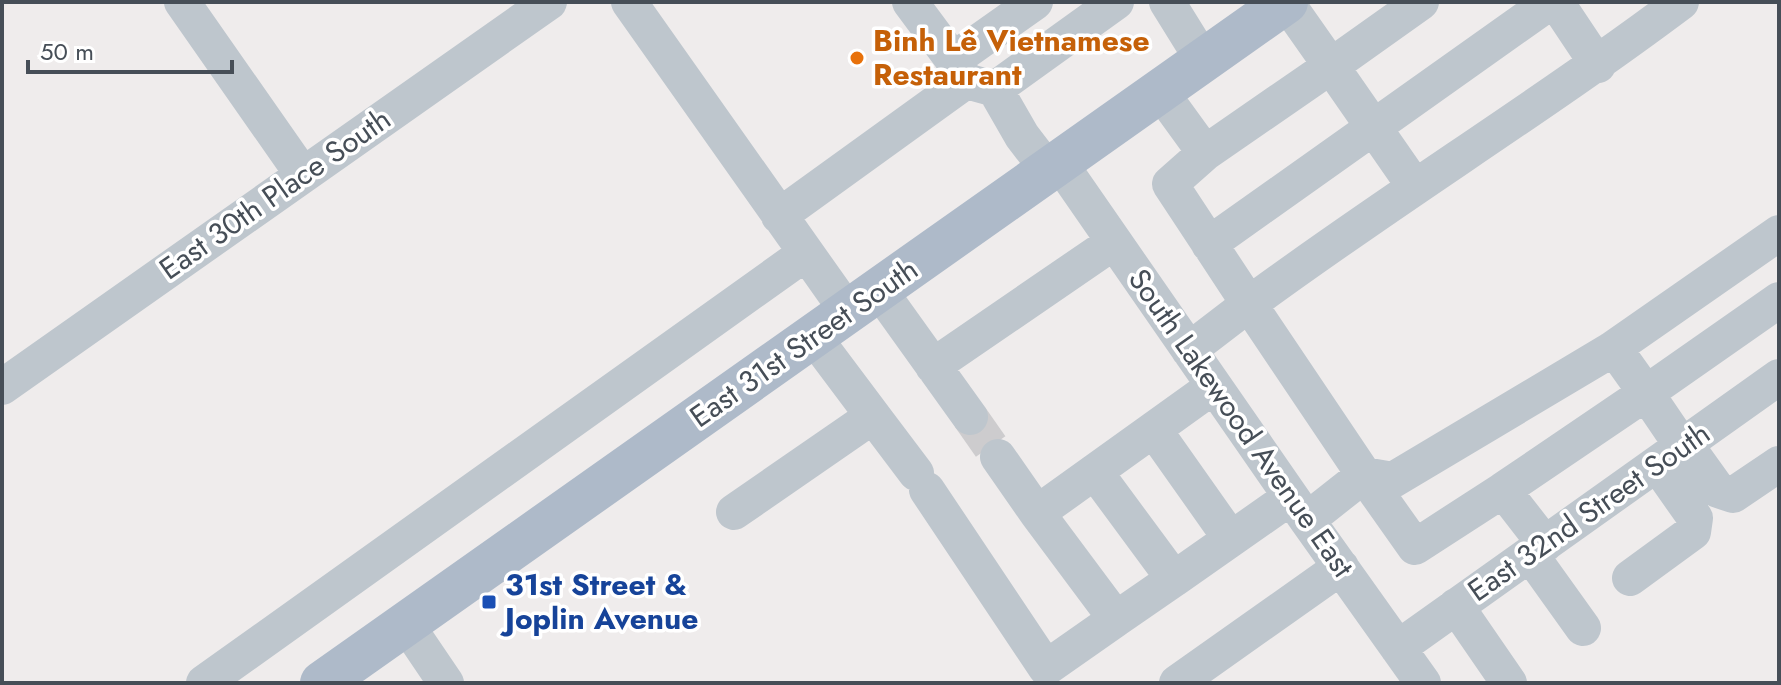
<svg xmlns="http://www.w3.org/2000/svg" width="1781" height="685" viewBox="0 0 1781 685" font-family="Jost,sans-serif">
<style>
.lines{fill:none;stroke-linecap:round;stroke-linejoin:round}
.minor-tunnel{stroke:#cdccce;stroke-width:36;stroke-dasharray:36 18;stroke-linecap:butt}
.minor{stroke:#bec6cd;stroke-width:36}
.major{stroke:#aebac9;stroke-width:44}
.food-dot{fill:#e8710a;stroke:#fff;stroke-width:3}
.transit-dot{fill:#1a4fb4;stroke:#fff;stroke-width:3}
.labels{text-anchor:middle;stroke-width:7;stroke-linejoin:round;paint-order:stroke}
.food-label{font-size:30px;font-weight:bold;fill:#c56008;stroke:#fff;text-anchor:start}
.street-label{font-size:30px;fill:#464e57;stroke:#fff}
.transit-label{font-size:30px;font-weight:bold;fill:#164399;stroke:#fff;text-anchor:start}
</style>
<rect width="100%" height="100%" fill="#efecec"/>
<g class="lines">
<!-- minor-tunnel -->
<path class="minor-tunnel" d="M 970,417 L 998,457"/>
<!-- minor -->
<path class="minor" d="M 182,2 L 303,175
M 629,2 L 848,312
M 910,2 L 953,60
M 1035,2 L 953,60 L 966,81 L 995,89 L 1022,136 L 1048,170
M 1167,2 L 1203,60
M 1556,2 L 1598,65
M 995,89 L 1116,2
M 1160,91 L 1205,153 L 1170,184 L 1249,304 L 1189,350
M 1205,153 L 1331,66 L 1286,2
M 1059,162 L 1307,520 L 1423,683
M 1415,187 L 1331,66 L 1421,2
M 779,216 L 966,81
M 1209,244 L 1550,2
M 879,290 L 970,417
M 1614,348 L 1646,393 L 1779,300
M 933,366 L 1114,242
M 2,387 L 549,2
M 873,416 L 916,473
M 1154,430 L 1231,539 L 1291,497
M 1685,444 L 1718,490 L 1733,495 L 1779,464
M 998,457 L 1037,513 L 1214,386
M 1095,472 L 1174,579 L 1231,539
M 1364,475 L 1393,480 L 1611,350 L 1779,233
M 1364,475 L 1415,547 L 1503,490 L 1545,544
M 927,490 L 1046,668 L 1116,619
M 1503,490 L 1646,393 L 1682,446
M 734,512 L 873,416 L 813,336
M 1037,513 L 1116,619 L 1174,579
M 1307,520 L 1364,475 L 1249,304 C 1391,199 1541,107 1681,2
M 1530,554 L 1583,628
M 1630,578 L 1693,532 L 1695,518 L 1657,464
M 1456,606 L 1509,683
M 406,624 L 446,683
M 1398,648 L 1779,377
M 204,683 L 806,253
M 1177,683 L 1341,567"/>
<!-- major -->
<path class="major" d="M 322,683 L 1286,2"/>
</g>
<!-- markers -->
<circle class="food-dot" cx="857" cy="58" r="8"/>
<rect class="transit-dot" x="481" y="594" width="16" height="16" rx="4"/>
<g class="labels">
<!-- food labels -->
<g class="food-label">
<text x="873" y="51">Binh Lê Vietnamese<tspan x="873" dy="34">Restaurant</tspan></text>
</g>
<!-- street labels -->
<g class="street-label">
<text transform="translate(275 194) rotate(-35)" y="10">East 30th Place South</text>
<text transform="translate(804 343) rotate(-35)" y="10">East 31st Street South</text>
<text transform="translate(1241 423) rotate(55)" y="10">South Lakewood Avenue East</text>
<text transform="translate(1589 512) rotate(-35)" y="10">East 32nd Street South</text>
</g>
<!-- transit labels -->
<g class="transit-label">
<text x="505" y="595">31st Street &amp;<tspan x="505" dy="34">Joplin Avenue</tspan></text>
</g>
</g>
<!-- border -->
<rect width="1781" height="685" fill="none" stroke="#464e57" stroke-width="8"/>
<!-- scale -->
<path d="M28 60v12h204v-12" fill="none" stroke="#464e57" stroke-width="4"/>
<text x="40" y="60" font-size="24" fill="#464e57" stroke="#ffffff" stroke-width="6" paint-order="stroke">50 m</text>
</svg>
